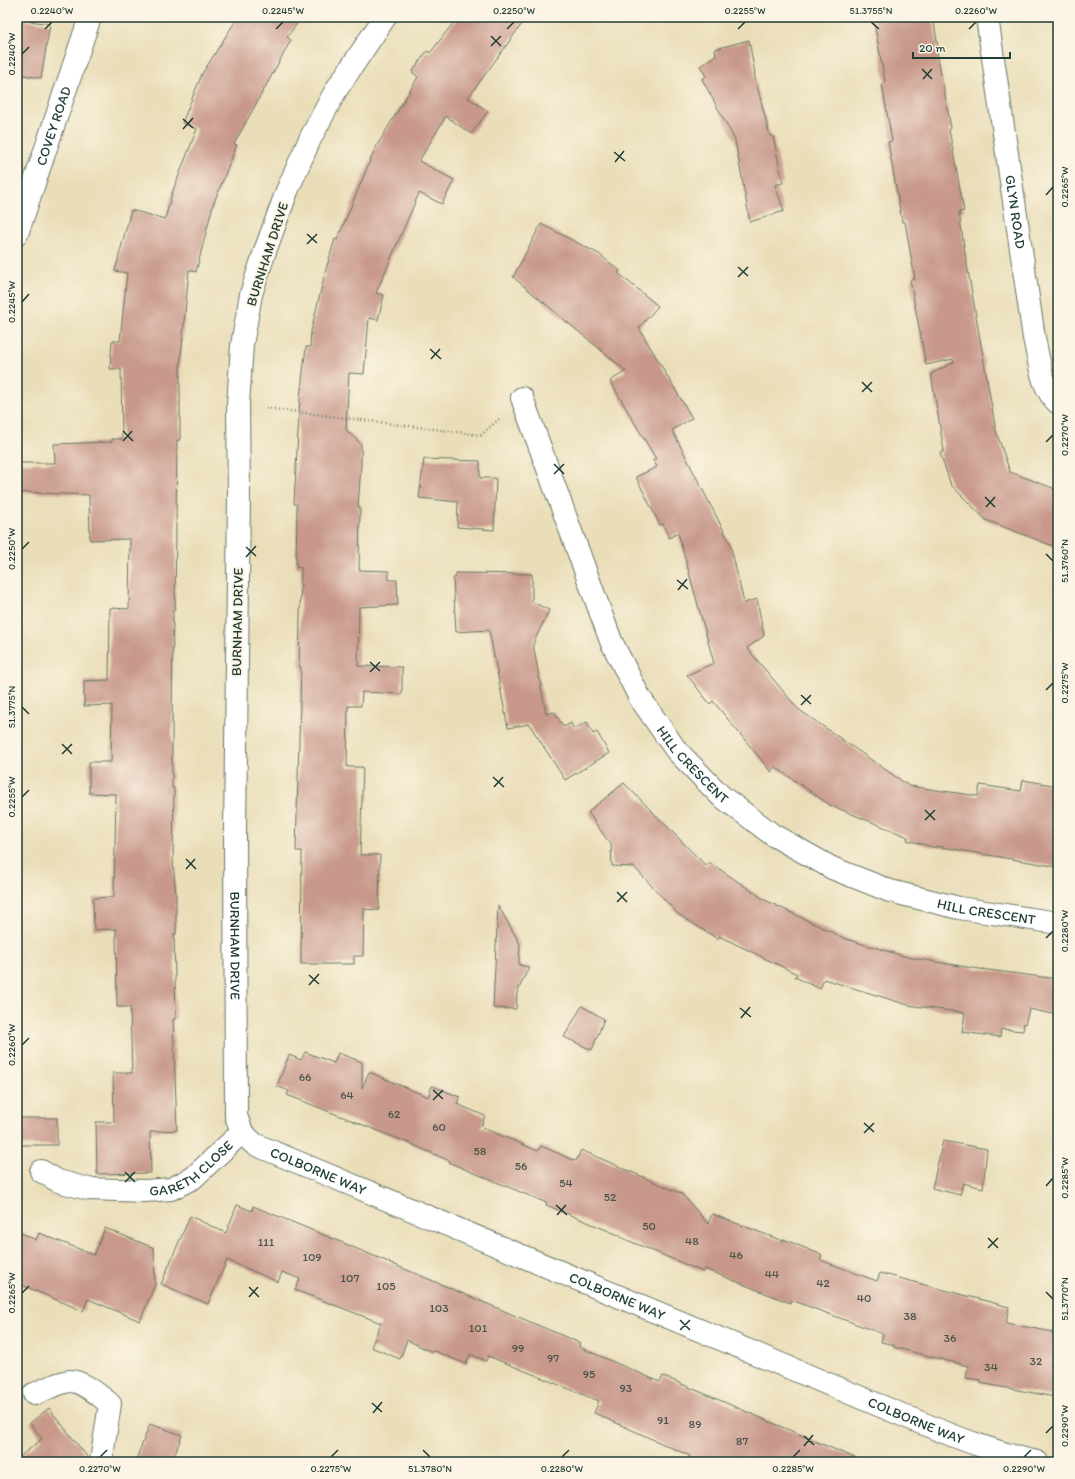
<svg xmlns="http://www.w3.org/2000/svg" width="1075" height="1479" viewBox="0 0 1075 1479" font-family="Itim,sans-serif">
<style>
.building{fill:#c8998b}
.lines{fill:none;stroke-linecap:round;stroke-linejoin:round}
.minor-casing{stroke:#667563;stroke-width:24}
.path{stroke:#667563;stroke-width:2.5;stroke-dasharray:1 3;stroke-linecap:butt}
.minor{stroke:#fff;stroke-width:22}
.ticks{fill:none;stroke:#1f3d34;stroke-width:1.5}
.labels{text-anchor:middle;stroke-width:4;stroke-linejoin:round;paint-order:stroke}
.number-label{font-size:12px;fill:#49544a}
.street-label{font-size:14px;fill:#1f3d34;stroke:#fcf5e5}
.neatline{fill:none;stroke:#1f3d34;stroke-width:1.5}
.ticks-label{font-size:10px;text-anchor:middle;fill:#1f3d34}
</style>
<rect width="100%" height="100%" fill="#fcf5e5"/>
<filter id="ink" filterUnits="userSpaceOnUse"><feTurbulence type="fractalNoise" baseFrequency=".025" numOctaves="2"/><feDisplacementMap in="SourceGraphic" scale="8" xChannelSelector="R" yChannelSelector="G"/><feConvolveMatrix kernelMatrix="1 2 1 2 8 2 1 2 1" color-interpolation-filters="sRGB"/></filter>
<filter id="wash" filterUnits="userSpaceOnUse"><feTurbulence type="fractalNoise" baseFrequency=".012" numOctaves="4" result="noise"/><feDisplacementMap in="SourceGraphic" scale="16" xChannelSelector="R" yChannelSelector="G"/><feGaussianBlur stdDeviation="0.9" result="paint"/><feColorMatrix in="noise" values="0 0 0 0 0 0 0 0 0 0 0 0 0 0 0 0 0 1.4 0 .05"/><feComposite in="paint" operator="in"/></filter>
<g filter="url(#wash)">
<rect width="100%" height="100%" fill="#eadeb9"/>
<g id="blocks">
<!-- building -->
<path class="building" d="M 238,17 L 302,17 L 287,37 L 291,40 L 234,144 L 237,145 L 213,205 L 196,272 L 189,270 L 180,367 L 180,440 L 177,440 L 175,610 L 173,610 L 172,735 L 172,788 L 174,788 L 173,861 L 176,896 L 176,934 L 174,934 L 176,1019 L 173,1019 L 177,1130 L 150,1132 L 151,1173 L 97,1174 L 96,1122 L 114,1122 L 113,1073 L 132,1073 L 130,1007 L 117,1007 L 116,929 L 94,930 L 93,898 L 114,897 L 116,794 L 89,793 L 89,762 L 111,762 L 112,705 L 84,706 L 84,681 L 109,680 L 110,608 L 129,609 L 130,539 L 90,540 L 89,495 L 17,492 L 17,463 L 55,463 L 54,444 L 112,442 L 112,439 L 122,439 L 121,369 L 110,369 L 112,341 L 120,341 L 127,273 L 115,271 L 131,210 L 165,219 L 172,193 L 197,129 L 182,123 L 202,74 Z
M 458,17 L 527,17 L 468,98 L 488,111 L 471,134 L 446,116 L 419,161 L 454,180 L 442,204 L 419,193 L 376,293 L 384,295 L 378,320 L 369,318 L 364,374 L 349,373 L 346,430 L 361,444 L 361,465 L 358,507 L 360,507 L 359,570 L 389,571 L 389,580 L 397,580 L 398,605 L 359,607 L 358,666 L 402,667 L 402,694 L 362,692 L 361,706 L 348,706 L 347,767 L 363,767 L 360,855 L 380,855 L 379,910 L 364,909 L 363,956 L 354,956 L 354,964 L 301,964 L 302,851 L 296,851 L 301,667 L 299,667 L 301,568 L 296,567 L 297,504 L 294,504 L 300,397 L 306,347 L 310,347 L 311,331 L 326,269 L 335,239 L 337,240 L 375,149 L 418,77 L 412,72 L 427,51 L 430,53 Z
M 873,17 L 933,17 L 938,47 L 936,47 L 951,128 L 949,129 L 964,211 L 959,212 L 965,253 L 996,431 L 1010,472 L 1058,490 L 1058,548 L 986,520 L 951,485 L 940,453 L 944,451 L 931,374 L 954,362 L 953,359 L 926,365 L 910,280 L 915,279 L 905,222 L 902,222 L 888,142 L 892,141 L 882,84 L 885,81 Z
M 17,19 L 50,24 L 41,78 L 17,74 Z
M 749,40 L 755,74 L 754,74 L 770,136 L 773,136 L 783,183 L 775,185 L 784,211 L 750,222 L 735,140 L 702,79 L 706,76 L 700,66 L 716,55 L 715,49 Z
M 541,224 L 599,254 L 620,271 L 618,273 L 658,306 L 639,328 L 692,418 L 672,430 L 730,543 L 744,603 L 757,599 L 764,636 L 747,648 L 798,709 L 909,786 L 978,796 L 980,785 L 1021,791 L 1023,780 L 1058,786 L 1058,867 L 936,846 L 936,848 L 907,840 L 908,837 L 830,805 L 775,767 L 771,772 L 713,701 L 710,704 L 687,675 L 714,663 L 678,533 L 669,538 L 663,524 L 660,525 L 636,477 L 657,467 L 653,460 L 656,459 L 610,381 L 626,371 L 513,277 Z
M 424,459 L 480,461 L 480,478 L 496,478 L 494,530 L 457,527 L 458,502 L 419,498 Z
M 456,573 L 532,574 L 532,602 L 549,610 L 533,644 L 546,714 L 554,712 L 564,727 L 571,723 L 574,729 L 587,722 L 593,734 L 597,732 L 609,753 L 565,780 L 529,724 L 508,728 L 489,630 L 456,632 L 453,578 L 455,578 Z
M 624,783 L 706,866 L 709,862 L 765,900 L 846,939 L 907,957 L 972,968 L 1058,979 L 1058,1015 L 1029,1009 L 1025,1024 L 1024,1023 L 1023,1031 L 1001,1029 L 1000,1037 L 962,1032 L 965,1013 L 908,1005 L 824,979 L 820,989 L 795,977 L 797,974 L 719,936 L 718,939 L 678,914 L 634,867 L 612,866 L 611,844 L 605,837 L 588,812 Z
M 498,905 L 520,944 L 519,965 L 529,967 L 517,993 L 516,1009 L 493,1008 Z
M 582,1006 L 604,1019 L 592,1050 L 564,1037 Z
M 305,1052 L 334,1063 L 338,1053 L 362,1062 L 362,1088 L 369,1072 L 428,1097 L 432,1086 L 460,1097 L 457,1104 L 485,1116 L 481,1127 L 538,1151 L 541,1146 L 576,1161 L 581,1150 L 682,1194 L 708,1224 L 712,1214 L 783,1241 L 783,1239 L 822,1255 L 820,1260 L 877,1281 L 880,1273 L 1009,1307 L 1006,1323 L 1058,1333 L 1058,1380 L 1055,1397 L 980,1383 L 981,1380 L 966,1378 L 968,1366 L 893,1347 L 894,1345 L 881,1342 L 883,1334 L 791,1300 L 790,1303 L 705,1269 L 703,1272 L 620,1237 L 621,1236 L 546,1205 L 547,1203 L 450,1163 L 450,1161 L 409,1143 L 287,1095 L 289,1091 L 277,1086 L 289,1055 L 301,1060 Z
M 17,1118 L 57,1118 L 57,1145 L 17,1145 Z
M 943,1141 L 987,1149 L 983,1188 L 963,1183 L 960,1195 L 932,1188 Z
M 237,1205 L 252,1211 L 253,1206 L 336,1240 L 580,1343 L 579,1347 L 660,1382 L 663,1376 L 864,1462 L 687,1462 L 690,1456 L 594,1413 L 599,1401 L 488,1356 L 486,1361 L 470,1354 L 466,1364 L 434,1351 L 432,1352 L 407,1340 L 400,1359 L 371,1347 L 381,1323 L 295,1290 L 300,1279 L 282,1272 L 278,1282 L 227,1260 L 208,1304 L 161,1284 L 190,1216 L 226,1233 Z
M 105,1228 L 154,1248 L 155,1285 L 140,1321 L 88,1299 L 83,1311 L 17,1283 L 17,1231 L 36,1240 L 39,1233 L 94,1255 Z
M 49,1408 L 89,1459 L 89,1462 L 17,1462 L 17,1459 L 42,1439 L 30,1423 Z
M 150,1424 L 182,1435 L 172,1462 L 135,1462 Z"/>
</g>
</g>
<g filter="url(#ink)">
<use href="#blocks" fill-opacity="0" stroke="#667563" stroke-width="1"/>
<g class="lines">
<!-- minor casing -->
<g class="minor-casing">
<g id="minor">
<path id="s1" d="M 385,17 L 336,90 L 310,139 L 287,191 L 265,251 L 251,294 L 242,345 L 238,405 L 239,495 L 235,831 L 236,1116 L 242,1132 L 254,1144 L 919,1422 C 958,1438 996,1453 1037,1462"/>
<path id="s2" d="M 987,17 L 1034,338 C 1039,359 1041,388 1058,403"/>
<path id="s3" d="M 17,234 L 90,17"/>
<path id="s4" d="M 522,398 L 611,641 L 640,698 L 676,750 L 721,796 L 773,835 L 832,868 L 890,891 L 959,908 L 1058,923"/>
<path id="s5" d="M 41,1171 L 58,1181 L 88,1189 L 146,1191 L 171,1189 L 193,1178 L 242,1132"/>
<path d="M 34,1394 C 44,1390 59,1382 70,1381 C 83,1381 100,1396 110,1404 L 101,1462"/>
</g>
</g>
<!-- path -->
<path class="path" d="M 266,408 L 481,435 L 499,419"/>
<!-- minor -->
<use href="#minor" class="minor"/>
</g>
</g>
<!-- ticks -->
<path class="ticks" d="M 871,22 L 879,29M 45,29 L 52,22M 276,29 L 283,22M 507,29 L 514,22M 738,29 L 745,22M 969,29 L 976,22M 491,36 L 501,46M 491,46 L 501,36M 22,54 L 29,47M 922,69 L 932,79M 923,79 L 932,69M 183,119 L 193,128M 183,129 L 193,118M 614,152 L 625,161M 615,162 L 624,151M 1046,195 L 1053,187M 307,234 L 317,243M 307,244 L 317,234M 738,267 L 748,276M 738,277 L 748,267M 22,302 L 29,294M 430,349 L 441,359M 431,359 L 440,349M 862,382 L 872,392M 862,392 L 872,382M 123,431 L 133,441M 123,441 L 132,431M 1046,442 L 1053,435M 554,464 L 564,474M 554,474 L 564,464M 985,497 L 995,507M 986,507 L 995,497M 246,547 L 256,556M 22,549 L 29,542M 1046,554 L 1053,561M 246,557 L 256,546M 677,580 L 688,589M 678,590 L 687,579M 370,662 L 380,671M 370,672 L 380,662M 1046,690 L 1053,683M 801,695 L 811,704M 801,705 L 811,695M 22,707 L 29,714M 62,744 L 72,754M 62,754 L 72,744M 493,777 L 504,787M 494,787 L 503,777M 22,797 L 29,790M 925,810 L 935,820M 925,820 L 935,810M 186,859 L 196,869M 186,869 L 195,859M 617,892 L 627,902M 617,902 L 627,892M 1046,938 L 1053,931M 309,975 L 319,984M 309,985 L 319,974M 740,1008 L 751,1017M 741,1018 L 750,1007M 22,1045 L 29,1038M 433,1090 L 443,1099M 433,1100 L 443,1090M 864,1123 L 874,1132M 864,1133 L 874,1123M 125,1172 L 135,1182M 125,1182 L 135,1172M 1046,1186 L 1053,1178M 556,1205 L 567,1215M 557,1215 L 566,1205M 988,1238 L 998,1248M 988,1248 L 998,1238M 249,1287 L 259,1297M 1046,1292 L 1053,1299M 22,1293 L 29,1286M 249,1297 L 258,1287M 680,1320 L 690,1330M 680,1330 L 690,1320M 372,1403 L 382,1412M 373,1413 L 382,1402M 1046,1433 L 1053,1426M 804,1436 L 814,1445M 804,1446 L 813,1435M 423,1450 L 430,1457M 100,1457 L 107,1450M 331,1457 L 338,1450M 562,1457 L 569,1450M 793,1457 L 800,1450M 1024,1457 L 1031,1450"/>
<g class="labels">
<!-- number labels -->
<g class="number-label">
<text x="305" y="1081">66</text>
<text x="347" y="1099">64</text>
<text x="394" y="1118">62</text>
<text x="439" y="1131">60</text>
<text x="480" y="1155">58</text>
<text x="521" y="1170">56</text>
<text x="566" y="1187">54</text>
<text x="610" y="1201">52</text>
<text x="649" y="1230">50</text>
<text x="692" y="1245">48</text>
<text x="266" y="1246">111</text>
<text x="736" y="1259">46</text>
<text x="312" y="1261">109</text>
<text x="772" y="1278">44</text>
<text x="350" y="1282">107</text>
<text x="823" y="1287">42</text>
<text x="386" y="1290">105</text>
<text x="864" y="1302">40</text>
<text x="439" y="1312">103</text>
<text x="910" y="1320">38</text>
<text x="478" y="1332">101</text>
<text x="950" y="1342">36</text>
<text x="518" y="1352">99</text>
<text x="553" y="1362">97</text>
<text x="1036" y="1365">32</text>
<text x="991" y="1371">34</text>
<text x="589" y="1378">95</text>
<text x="626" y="1392">93</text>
<text x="663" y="1424">91</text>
<text x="695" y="1428">89</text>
<text x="742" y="1445">87</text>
</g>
<!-- street labels -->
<g class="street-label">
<text dy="5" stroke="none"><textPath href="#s3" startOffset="114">COVEY ROAD</textPath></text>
<text dy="5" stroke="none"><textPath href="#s2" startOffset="197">GLYN ROAD</textPath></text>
<text transform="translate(267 254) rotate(-72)" y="5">BURNHAM DRIVE</text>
<text transform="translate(237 622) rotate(-89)" y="5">BURNHAM DRIVE</text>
<text dy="5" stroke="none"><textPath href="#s4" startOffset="408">HILL CRESCENT</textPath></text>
<text dy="5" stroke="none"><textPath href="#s4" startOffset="744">HILL CRESCENT</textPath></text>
<text dy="5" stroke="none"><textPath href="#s1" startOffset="962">BURNHAM DRIVE</textPath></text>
<text dy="5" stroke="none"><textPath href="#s5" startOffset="161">GARETH CLOSE</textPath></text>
<text dy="5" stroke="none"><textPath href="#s1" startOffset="1236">COLBORNE WAY</textPath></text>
<text dy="5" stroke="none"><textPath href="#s1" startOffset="1560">COLBORNE WAY</textPath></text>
<text dy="5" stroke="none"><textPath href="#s1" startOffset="1884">COLBORNE WAY</textPath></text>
</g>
</g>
<!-- margin -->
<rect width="1075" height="1479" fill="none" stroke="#fcf5e5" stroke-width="44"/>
<!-- scale -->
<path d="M913 52v6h97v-6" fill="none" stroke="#1f3d34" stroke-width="2"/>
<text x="919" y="52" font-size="12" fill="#1f3d34" stroke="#fcf5e5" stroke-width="3" paint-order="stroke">20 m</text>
<rect x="22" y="22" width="1031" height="1435" class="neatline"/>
<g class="ticks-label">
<text x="52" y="14">0.2240°W</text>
<text x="283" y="14">0.2245°W</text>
<text x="514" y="14">0.2250°W</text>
<text x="745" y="14">0.2255°W</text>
<text x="871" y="14">51.3755°N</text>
<text x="976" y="14">0.2260°W</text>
<text transform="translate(11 54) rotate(-90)" y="4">0.2240°W</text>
<text transform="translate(1064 187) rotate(-90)" y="4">0.2265°W</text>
<text transform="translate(11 302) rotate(-90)" y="4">0.2245°W</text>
<text transform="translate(1064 435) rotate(-90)" y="4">0.2270°W</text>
<text transform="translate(11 549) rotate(-90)" y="4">0.2250°W</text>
<text transform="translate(1064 561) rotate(-90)" y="4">51.3760°N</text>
<text transform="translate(1064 683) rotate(-90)" y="4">0.2275°W</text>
<text transform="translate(11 707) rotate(-90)" y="4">51.3775°N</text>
<text transform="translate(11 797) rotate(-90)" y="4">0.2255°W</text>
<text transform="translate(1064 931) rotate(-90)" y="4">0.2280°W</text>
<text transform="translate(11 1045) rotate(-90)" y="4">0.2260°W</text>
<text transform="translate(1064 1178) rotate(-90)" y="4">0.2285°W</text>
<text transform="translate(11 1293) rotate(-90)" y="4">0.2265°W</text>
<text transform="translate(1064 1299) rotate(-90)" y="4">51.3770°N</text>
<text transform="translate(1064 1426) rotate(-90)" y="4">0.2290°W</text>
<text x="100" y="1472">0.2270°W</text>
<text x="331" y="1472">0.2275°W</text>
<text x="430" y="1472">51.3780°N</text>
<text x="562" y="1472">0.2280°W</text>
<text x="793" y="1472">0.2285°W</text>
<text x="1024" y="1472">0.2290°W</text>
</g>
</svg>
